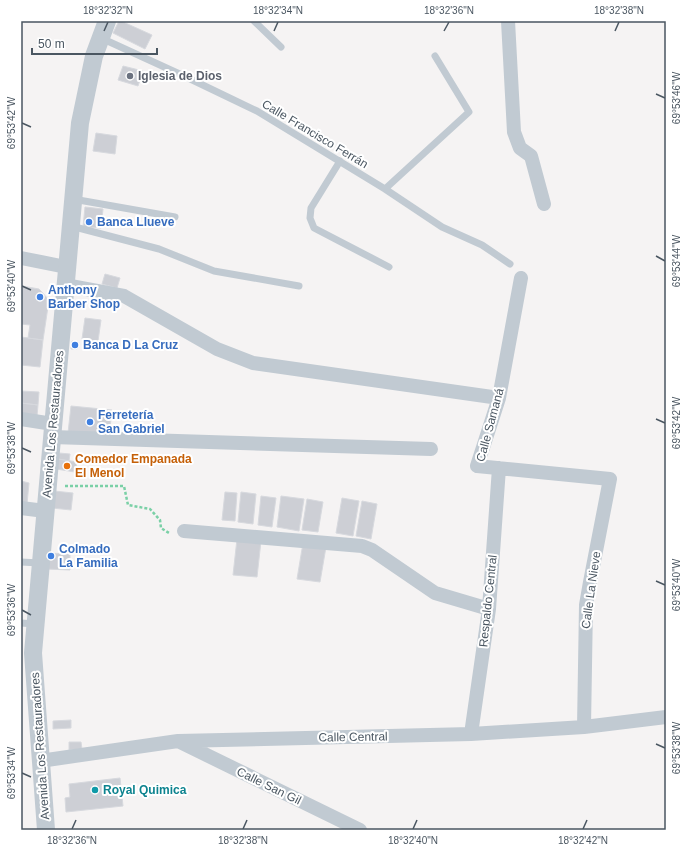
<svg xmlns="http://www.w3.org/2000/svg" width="687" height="851" viewBox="0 0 687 851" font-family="Arial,sans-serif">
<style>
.building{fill:#cdcfd5;stroke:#d7d9de}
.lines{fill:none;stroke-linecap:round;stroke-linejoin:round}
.path{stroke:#7ad0a6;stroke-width:2.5;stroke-dasharray:3 2;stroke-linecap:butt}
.service{stroke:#c1cad2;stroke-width:7}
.minor{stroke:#c1cad2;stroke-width:14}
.tertiary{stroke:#c1cad2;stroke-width:18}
.ticks{fill:none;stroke:#4a5661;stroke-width:1.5}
.worship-dot{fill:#6b7280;stroke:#fff;stroke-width:1.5}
.shop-dot{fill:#3f7fe0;stroke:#fff;stroke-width:1.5}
.food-dot{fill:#e8710a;stroke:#fff;stroke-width:1.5}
.culture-dot{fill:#0f9aa8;stroke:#fff;stroke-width:1.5}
.labels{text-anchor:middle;stroke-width:4;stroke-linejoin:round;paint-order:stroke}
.worship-label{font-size:12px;font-weight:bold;fill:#5b616d;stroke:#fff;text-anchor:start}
.street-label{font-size:12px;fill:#4a5661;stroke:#fff}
.shop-label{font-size:12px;font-weight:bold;fill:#366cbe;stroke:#fff;text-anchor:start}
.food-label{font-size:12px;font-weight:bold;fill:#c56008;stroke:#fff;text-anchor:start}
.culture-label{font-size:12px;font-weight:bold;fill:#0d838f;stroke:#fff;text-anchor:start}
.neatline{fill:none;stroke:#4a5661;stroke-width:1.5}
.ticks-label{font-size:10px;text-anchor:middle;fill:#4a5661}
</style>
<rect width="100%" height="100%" fill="#f5f3f3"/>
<!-- building -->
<path class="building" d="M 119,21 L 121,21 L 152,35 L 145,49 L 113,33 Z
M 123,66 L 143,71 L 138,86 L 118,80 Z
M 96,133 L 117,136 L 115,154 L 93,151 Z
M 85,207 L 103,209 L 101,228 L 83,227 Z
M 105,274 L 120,278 L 117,288 L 102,284 Z
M 22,286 L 39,289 L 49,300 L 43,340 L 28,338 L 30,325 L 21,324 Z
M 85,318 L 101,320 L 98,341 L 82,339 Z
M 21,337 L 43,340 L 40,367 L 21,365 Z
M 72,341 L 78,342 L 77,349 L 71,349 Z
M 21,391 L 39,392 L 38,405 L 21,403 Z
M 21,403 L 38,405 L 37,416 L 21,415 Z
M 71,406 L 112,410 L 109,437 L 68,433 Z
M 59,453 L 70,454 L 69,461 L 58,459 Z
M 58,459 L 77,462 L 75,472 L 56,469 Z
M 21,481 L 29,483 L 27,504 L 21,503 Z
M 54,491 L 73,493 L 71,510 L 52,508 Z
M 225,492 L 237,493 L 235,521 L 222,520 Z
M 241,492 L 256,494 L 253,524 L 238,522 Z
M 261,496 L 276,498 L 272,527 L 258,525 Z
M 281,496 L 304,499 L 299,531 L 277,527 Z
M 342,498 L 359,501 L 353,536 L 336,533 Z
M 307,499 L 323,502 L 318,532 L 302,530 Z
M 362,501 L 377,504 L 371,539 L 356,536 Z
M 237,539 L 261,541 L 257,577 L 233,575 Z
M 303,543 L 326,547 L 320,582 L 297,579 Z
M 47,553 L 70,554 L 70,570 L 46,569 Z
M 71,720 L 71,728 L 53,729 L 53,721 Z
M 69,742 L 81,742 L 82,749 L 69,750 Z
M 120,778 L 123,806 L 66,812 L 65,798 L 70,797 L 69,784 Z"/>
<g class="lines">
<!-- path -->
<path class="path" d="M 65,486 L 124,486 L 128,505 L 150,509 L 160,520 L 161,528 L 169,533"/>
<!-- service -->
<path class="service" d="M 254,21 L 281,47
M 101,38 L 184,76 L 257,111 L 385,189 L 442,227 L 482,245 L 510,264
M 340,161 L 311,208 L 310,218 L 314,228 L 389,267
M 385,189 L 469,112 L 435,56
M 73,199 L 175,217
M 71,226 L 159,249 L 214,271 L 299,286
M 21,562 L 40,563
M 21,623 L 35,624"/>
<!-- minor -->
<path class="minor" d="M 508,21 L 514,132 L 520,148 L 531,156 L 544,204
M 21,258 L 66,267
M 521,278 L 499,398 L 477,466 L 610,479 L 590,582 L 586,605 L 584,727
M 65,285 L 124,296 L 217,349 L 253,363 L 499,398
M 21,419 L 53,424
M 52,437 L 431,449
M 21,508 L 45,511
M 184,531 L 362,546 L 372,550 L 435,593 L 489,609
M 471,734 L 489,609 L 499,468
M 180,742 L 360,830
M 40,761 L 178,741 L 471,734 L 584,727 L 666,717"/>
<!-- tertiary -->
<path class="tertiary" d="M 46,830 L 33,653 L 80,123 L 94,56 L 107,21"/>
</g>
<!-- ticks -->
<path class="ticks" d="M 104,31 L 108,22M 274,31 L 278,22M 444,31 L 449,22M 615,31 L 619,22M 656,94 L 665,98M 22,123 L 31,127M 656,256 L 665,261M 22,286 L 31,290M 656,419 L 665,423M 22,448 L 31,452M 656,581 L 665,585M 22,610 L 31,615M 656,744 L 665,748M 22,773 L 31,777M 72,829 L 76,820M 243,829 L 247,820M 413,829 L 417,820M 583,829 L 587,820"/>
<!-- markers -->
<circle class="worship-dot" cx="130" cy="76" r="4"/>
<g class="shop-dot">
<circle cx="89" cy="222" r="4"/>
<circle cx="40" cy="297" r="4"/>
<circle cx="75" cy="345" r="4"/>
<circle cx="90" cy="422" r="4"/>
<circle cx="51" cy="556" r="4"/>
</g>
<circle class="food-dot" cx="67" cy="466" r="4"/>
<circle class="culture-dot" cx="95" cy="790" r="4"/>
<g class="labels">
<!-- worship labels -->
<g class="worship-label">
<text x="138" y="80">Iglesia de Dios</text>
</g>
<!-- street labels -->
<g class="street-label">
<text transform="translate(315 134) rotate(31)" y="4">Calle Francisco Ferrán</text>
<text transform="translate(53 424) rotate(-85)" y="4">Avenida Los Restauradores</text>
<text transform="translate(490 425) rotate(-75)" y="4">Calle Samaná</text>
<text transform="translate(591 590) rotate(-82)" y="4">Calle La Nieve</text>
<text transform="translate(488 601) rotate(-84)" y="4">Respaldo Central</text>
<text transform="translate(353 737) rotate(-1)" y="4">Calle Central</text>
<text transform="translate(40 746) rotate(-94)" y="4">Avenida Los Restauradores</text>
<text transform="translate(269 786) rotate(26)" y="4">Calle San Gil</text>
</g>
<!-- shop labels -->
<g class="shop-label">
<text x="97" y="226">Banca Llueve</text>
<text x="48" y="294">Anthony<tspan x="48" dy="14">Barber Shop</tspan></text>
<text x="83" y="349">Banca D La Cruz</text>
<text x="98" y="419">Ferretería<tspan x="98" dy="14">San Gabriel</tspan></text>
<text x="59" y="553">Colmado<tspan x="59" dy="14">La Familia</tspan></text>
</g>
<!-- food labels -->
<g class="food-label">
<text x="75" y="463">Comedor Empanada<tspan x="75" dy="14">El Menol</tspan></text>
</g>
<!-- culture labels -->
<g class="culture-label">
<text x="103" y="794">Royal Quimica</text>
</g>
</g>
<!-- border -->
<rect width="687" height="851" fill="none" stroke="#ffffff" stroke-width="44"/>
<!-- scale -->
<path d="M32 48v6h125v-6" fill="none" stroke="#4a5661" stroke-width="2"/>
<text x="38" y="48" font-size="12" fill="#4a5661" stroke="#ffffff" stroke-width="3" paint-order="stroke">50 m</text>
<rect x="22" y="22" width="643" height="807" class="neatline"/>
<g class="ticks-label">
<text x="108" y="14">18°32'32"N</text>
<text x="278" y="14">18°32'34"N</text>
<text x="449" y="14">18°32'36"N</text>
<text x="619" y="14">18°32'38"N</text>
<text transform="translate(676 98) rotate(-90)" y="4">69°53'46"W</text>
<text transform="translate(11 123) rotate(-90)" y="4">69°53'42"W</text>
<text transform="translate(676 261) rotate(-90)" y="4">69°53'44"W</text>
<text transform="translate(11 286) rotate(-90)" y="4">69°53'40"W</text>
<text transform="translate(676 423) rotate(-90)" y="4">69°53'42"W</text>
<text transform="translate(11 448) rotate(-90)" y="4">69°53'38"W</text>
<text transform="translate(676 585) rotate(-90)" y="4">69°53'40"W</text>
<text transform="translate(11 610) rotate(-90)" y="4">69°53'36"W</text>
<text transform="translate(676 748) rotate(-90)" y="4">69°53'38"W</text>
<text transform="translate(11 773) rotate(-90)" y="4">69°53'34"W</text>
<text x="72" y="844">18°32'36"N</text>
<text x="243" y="844">18°32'38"N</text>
<text x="413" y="844">18°32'40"N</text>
<text x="583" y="844">18°32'42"N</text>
</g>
</svg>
